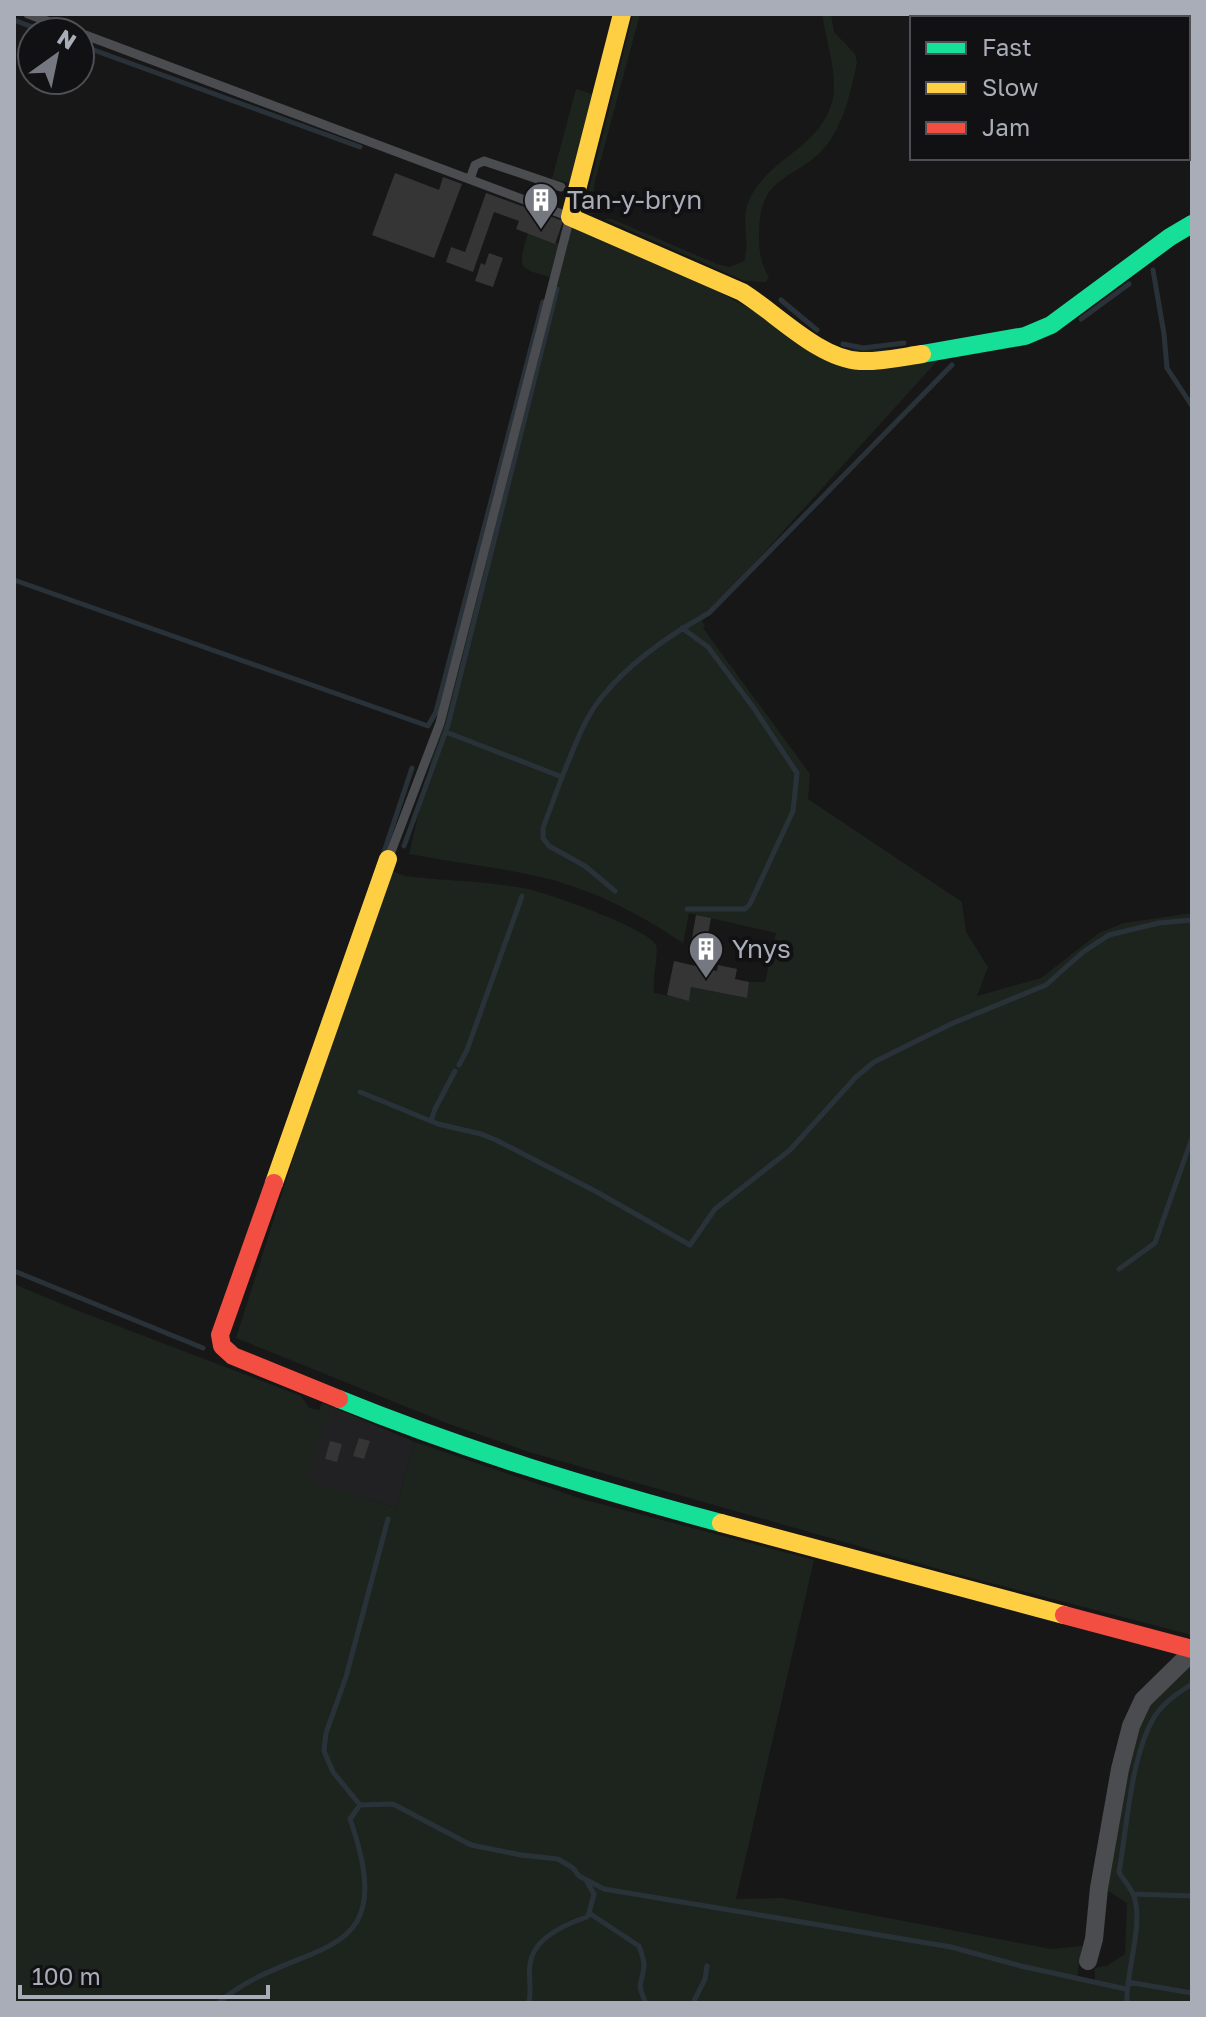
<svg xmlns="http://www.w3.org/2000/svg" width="1206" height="2017" viewBox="0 0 1206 2017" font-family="'Golos Text',sans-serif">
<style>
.built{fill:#212123}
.green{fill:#1d241e}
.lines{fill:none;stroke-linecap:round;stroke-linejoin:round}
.stream{stroke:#2a3239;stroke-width:5}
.building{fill:#353536}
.lane{stroke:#4b4c50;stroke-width:9}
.street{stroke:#4b4c50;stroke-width:18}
.fast{stroke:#16e098;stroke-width:18}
.slow{stroke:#ffcf43;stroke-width:18}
.jam{stroke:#f24e42;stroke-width:18}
.labels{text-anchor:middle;stroke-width:8;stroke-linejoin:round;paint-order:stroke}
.poi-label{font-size:26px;fill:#a8adb8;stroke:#111113;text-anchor:start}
</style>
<rect width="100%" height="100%" fill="#171717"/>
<!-- built -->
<path class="built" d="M 330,1406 L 415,1442 L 396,1508 L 305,1480 Z"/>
<!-- green -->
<path class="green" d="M 633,14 L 640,14 L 594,185 L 592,208 L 595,214 L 589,214 L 586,201 Z
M 822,14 L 831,14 L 834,32 L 855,54 L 857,63 C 851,89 846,116 831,139 C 802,183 758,167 759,236 C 759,251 761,265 769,277 L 766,282 L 745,281 L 604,219 L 612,219 L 717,264 L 729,267 L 744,261 C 751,242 740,219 749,200 C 757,182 774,167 790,155 C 852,108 834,80 822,14 Z
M 1061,14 L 1192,14 L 1192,99 L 1188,96 L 1188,18 L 1064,18 Z
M 576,89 L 601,97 L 578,185 L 552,179 Z
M 570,217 L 643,250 L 823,349 L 947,350 L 702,621 L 705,626 L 703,628 L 810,774 L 808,799 L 962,902 L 966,932 L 988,967 L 977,996 L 1041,978 L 1099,933 L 1124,923 L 1192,913 L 1192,1635 L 956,1574 L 529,1452 L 449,1424 L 236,1338 L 321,1071 L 390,870 L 405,876 C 446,881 488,881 528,889 C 549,894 648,928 656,945 C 659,952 652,980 654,993 L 689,1000 L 691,987 L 746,998 L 749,982 L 765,982 L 776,933 L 689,913 L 683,943 C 639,913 584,885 531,875 C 491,866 450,862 409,854 L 440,723 L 554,278 C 518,268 517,270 528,233 L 563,245 Z
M 14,1284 L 76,1310 L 301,1396 L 309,1408 L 319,1410 L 322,1403 L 330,1406 L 306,1480 L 396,1508 L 415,1442 L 582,1499 L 814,1560 L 736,1899 L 783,1898 L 1051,1949 L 1082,1946 L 1077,1978 L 1095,1981 L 1095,1968 L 1108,1965 L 1125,1954 L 1127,1903 L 1105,1889 L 1107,1865 L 1140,1714 L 1192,1659 L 1192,2003 L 14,2003 Z"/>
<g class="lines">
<!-- stream -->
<path class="stream" d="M 14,20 L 45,32
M 80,45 L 360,147
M 1153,270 L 1164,334 L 1167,368 L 1192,406
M 781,300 L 817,330
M 1081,319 L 1129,284
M 843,344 L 863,348 L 904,343
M 14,580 L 428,726 L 436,712 L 543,302
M 682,628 L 708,647 L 753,707 L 797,773 L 793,811 L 750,904 L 745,909 L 687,909
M 446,732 L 562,777 C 573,751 583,720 601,698 C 629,663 671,634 709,613 L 952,365
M 562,777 L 543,828 L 543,838 L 549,846 L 585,866 L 615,891
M 404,846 L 448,725 L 557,289
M 384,852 L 412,768
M 459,1065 L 467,1050 L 522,896
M 360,1092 L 438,1124 L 481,1134 L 496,1140 L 595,1191 L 690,1245 L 715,1209 L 790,1150 L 856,1077 L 874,1062 L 951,1024 L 1046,985 L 1083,952 L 1109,935 L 1159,923 L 1192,920
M 431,1121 L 435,1109 L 455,1071
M 1119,1269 L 1155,1243 L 1192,1138
M 14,1271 L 203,1348
M 360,1805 L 333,1772 L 324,1751 L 326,1733 L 346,1677 L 388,1519
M 587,1882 L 594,1894 L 589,1913 L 639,1946 C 641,1952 644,1959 644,1965 C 643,1985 635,1980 646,2003
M 1133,1894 L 1192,1896
M 1128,1982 L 1192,1993
M 218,2003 C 299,1934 404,1973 350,1819 L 360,1805 L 393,1804 L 471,1845 L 521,1855 L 558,1859 L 573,1868 L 579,1876 L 604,1889 L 951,1947 L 1021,1966 L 1126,1989
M 529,2003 C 532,1990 528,1977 530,1964 C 533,1938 566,1924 587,1917 L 589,1913
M 693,2003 L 705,1979 L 707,1966
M 1127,2003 C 1125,1975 1145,1921 1133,1894 C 1130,1886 1123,1880 1119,1872 C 1127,1827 1131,1754 1155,1716 C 1164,1702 1178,1693 1192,1684"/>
</g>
<!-- building -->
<path class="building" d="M 395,173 L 439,190 L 443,177 L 462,184 L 434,258 L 372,235 Z
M 486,193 L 563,221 L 555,244 L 516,229 L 519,221 L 494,212 L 473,272 L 446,262 L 451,247 L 465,252 Z
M 489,253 L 503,258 L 493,287 L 475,281 L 481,263 L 485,265 Z
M 696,915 L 711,918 L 705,951 L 690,949 Z
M 674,961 L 717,971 L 718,965 L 737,969 L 735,979 L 749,982 L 747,998 L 691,987 L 689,1001 L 667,995 Z
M 359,1438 L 370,1441 L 364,1459 L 353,1456 Z
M 330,1441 L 342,1444 L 337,1462 L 325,1459 Z"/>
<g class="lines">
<!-- lane -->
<path class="lane" d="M 28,14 L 77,32
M 80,33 L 570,217 L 440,723 L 389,857
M 470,179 L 475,165 L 484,161 L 561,187"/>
<!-- street -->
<path class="street" d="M 1088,1961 L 1094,1939 L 1099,1888 L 1120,1769 L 1131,1726 L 1143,1700 L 1192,1652"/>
<!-- fast -->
<path class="fast" d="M 922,354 L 1025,336 L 1051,325 L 1170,237 L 1192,224
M 339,1399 C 464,1450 591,1488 721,1523"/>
<!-- slow -->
<path class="slow" d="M 622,14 L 570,217 L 742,292 C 776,313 819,359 860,361 C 880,362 902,357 922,354
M 274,1183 L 388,859
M 721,1523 L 1064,1615"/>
<!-- jam -->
<path class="jam" d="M 274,1183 L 220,1335 L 222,1346 L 233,1356 L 339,1399
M 1064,1615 L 1192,1649"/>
</g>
<!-- icons -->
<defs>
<g id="building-pin" transform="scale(1.8)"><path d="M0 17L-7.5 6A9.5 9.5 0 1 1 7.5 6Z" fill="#757880" stroke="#111113"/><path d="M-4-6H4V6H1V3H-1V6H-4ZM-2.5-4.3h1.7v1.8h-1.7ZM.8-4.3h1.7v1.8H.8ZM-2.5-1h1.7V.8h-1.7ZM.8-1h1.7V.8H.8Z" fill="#fff"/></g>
</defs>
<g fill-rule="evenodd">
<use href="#building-pin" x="541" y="200"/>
<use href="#building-pin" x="706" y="949"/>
</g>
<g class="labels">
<!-- poi labels -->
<g class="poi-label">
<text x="567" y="209">Tan-y-bryn</text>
<text x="732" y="958">Ynys</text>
</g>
</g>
<!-- border -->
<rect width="1206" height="2017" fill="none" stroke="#a8adb8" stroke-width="32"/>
<!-- legend -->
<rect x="910" y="16" width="280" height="144" fill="#111113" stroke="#4d4f55" stroke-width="2"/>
<rect x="926" y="42" width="40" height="12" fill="#16e098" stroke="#4d4f55" stroke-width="2"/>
<text x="982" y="56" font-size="24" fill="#a8adb8">Fast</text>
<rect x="926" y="82" width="40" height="12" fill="#ffcf43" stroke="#4d4f55" stroke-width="2"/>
<text x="982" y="96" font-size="24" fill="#a8adb8">Slow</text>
<rect x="926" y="122" width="40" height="12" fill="#f24e42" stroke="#4d4f55" stroke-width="2"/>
<text x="982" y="136" font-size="24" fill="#a8adb8">Jam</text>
<!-- north arrow -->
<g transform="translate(56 56) rotate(33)"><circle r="38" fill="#111113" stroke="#4d4f55" stroke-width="2"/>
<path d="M0-6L14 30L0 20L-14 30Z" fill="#757880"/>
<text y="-12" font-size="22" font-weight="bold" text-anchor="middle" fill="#a8adb8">N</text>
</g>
<!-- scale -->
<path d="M20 1985v12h248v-12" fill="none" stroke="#a8adb8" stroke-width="4"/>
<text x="32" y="1985" font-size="24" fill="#a8adb8" stroke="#111113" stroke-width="6" paint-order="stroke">100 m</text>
</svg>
